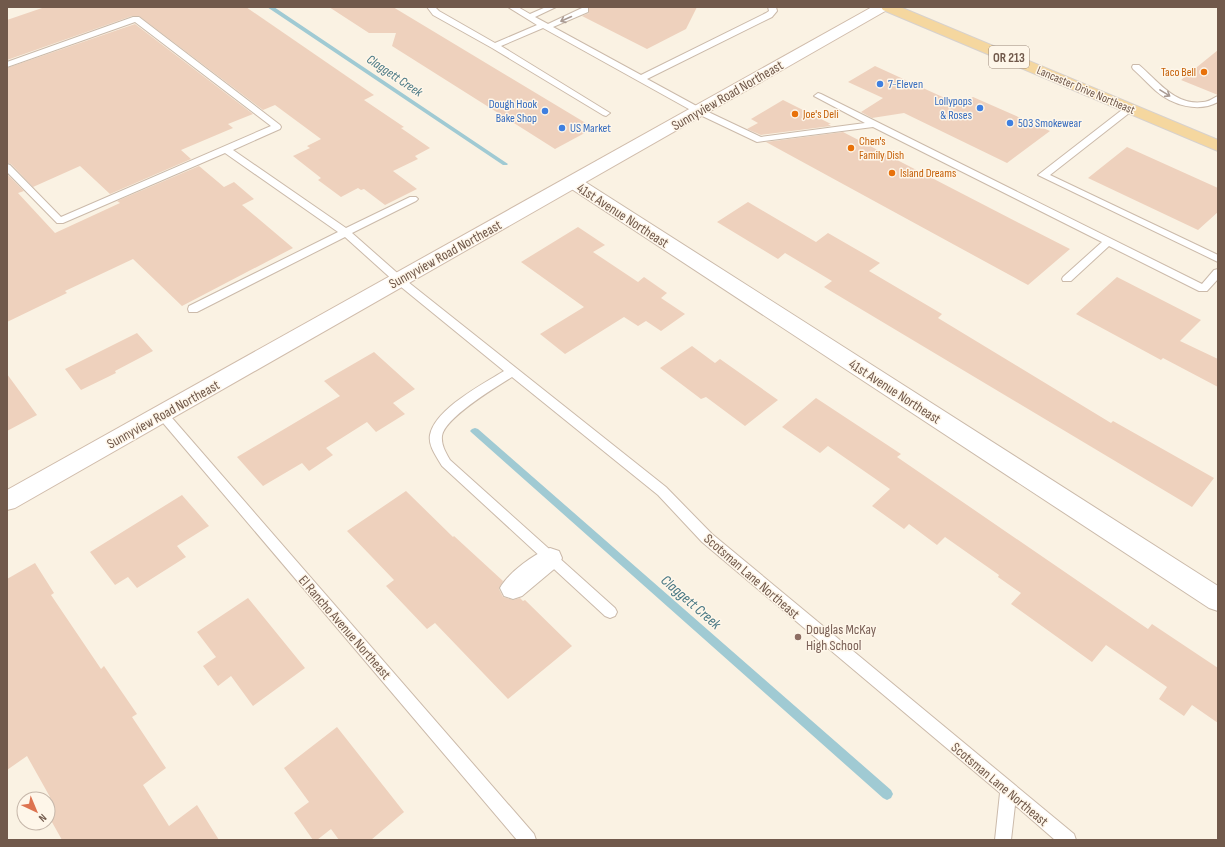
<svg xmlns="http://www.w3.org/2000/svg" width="1225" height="847" viewBox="0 0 1225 847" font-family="'Sofia Sans Condensed',sans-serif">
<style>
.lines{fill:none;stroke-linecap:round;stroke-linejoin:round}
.stream{fill:#a0cad3;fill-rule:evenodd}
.building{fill:#eed1bd}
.lane-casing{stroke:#cbbaaa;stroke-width:2}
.street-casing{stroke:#cbbaaa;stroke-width:2}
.secondary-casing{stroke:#d0bcab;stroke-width:2}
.primary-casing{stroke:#d7d1cd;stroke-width:2}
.lane{fill:#fff;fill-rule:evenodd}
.street{fill:#fff;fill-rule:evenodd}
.secondary{fill:#fff;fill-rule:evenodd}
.primary{fill:#f5d79f;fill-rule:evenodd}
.oneway{stroke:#aa9b93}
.food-dot{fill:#e8710a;stroke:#fef6e9;stroke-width:1.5}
.shop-dot{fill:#3f7fe0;stroke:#fef6e9;stroke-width:1.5}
.education-dot{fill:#8d6e63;stroke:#fef6e9;stroke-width:1.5}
.labels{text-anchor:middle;stroke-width:3;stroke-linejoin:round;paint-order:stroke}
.far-food-label{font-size:12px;fill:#c56008;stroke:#fef6e9;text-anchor:start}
.far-shop-label{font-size:12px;fill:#366cbe;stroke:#fef6e9;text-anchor:start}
.far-street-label{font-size:12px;fill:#71594b;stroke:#fef6e9}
.shield{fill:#fef6e9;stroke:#9b887a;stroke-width:1}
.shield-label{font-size:13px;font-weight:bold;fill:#71594b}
.far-water-label{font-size:13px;font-style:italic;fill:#477783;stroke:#fef6e9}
.street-label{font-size:14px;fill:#71594b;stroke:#fef6e9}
.education-label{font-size:14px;fill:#785e54;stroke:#fef6e9;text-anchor:start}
.water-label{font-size:15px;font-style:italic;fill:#477783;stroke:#fef6e9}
</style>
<rect width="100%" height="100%" fill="#faf2e3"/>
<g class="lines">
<!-- stream -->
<path class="stream" d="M 267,7 L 274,7 L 508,164 L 507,165 L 503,165 Z
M 475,428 L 478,429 L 891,790 L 893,794 L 891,798 L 887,800 L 883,798 L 472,433 L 470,431 L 472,429 Z"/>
</g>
<!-- building -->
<path class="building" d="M 45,7 L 246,7 L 374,95 L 364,100 L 404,127 L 401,128 L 430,148 L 415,156 L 418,159 L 393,171 L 417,189 L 385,205 L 364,189 L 361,190 L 358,188 L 341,197 L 318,180 L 321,178 L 293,156 L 310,148 L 307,146 L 321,139 L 275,105 L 263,110 L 139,16 L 132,16 L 7,60 L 7,20 Z
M 329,7 L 393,7 L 594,128 L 555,149 L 392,46 L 396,33 L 369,33 Z
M 589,7 L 697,7 L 686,29 L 647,49 L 582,16 L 589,13 Z
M 135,24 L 253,114 L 228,124 L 233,128 L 181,150 L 191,159 L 110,194 L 80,166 L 33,187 L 11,164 L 7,163 L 7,68 Z
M 1218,50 L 1218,95 L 1181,80 Z
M 875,66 L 960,105 L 973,97 L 1050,131 L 1007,163 L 904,113 L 872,118 L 861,112 L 883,98 L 848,82 Z
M 783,100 L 831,124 L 828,124 L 831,126 L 761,135 L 747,129 L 758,123 L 751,119 Z
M 843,132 L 1019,223 L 1070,249 L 1028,285 L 766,142 Z
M 1127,147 L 1218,188 L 1218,212 L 1198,230 L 1088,178 Z
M 199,166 L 224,187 L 234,182 L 254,199 L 242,205 L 293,248 L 182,306 L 133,259 L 65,291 L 67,293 L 7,322 L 7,174 L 24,191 L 18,193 L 55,233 L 120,203 L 117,201 Z
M 748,202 L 816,242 L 828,233 L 880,263 L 869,271 L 942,314 L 938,318 L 1111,423 L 1113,421 L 1214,478 L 1192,507 L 824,287 L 832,281 L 785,253 L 778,259 L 717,222 Z
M 578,227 L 605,245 L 593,252 L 638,282 L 644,277 L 667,293 L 661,298 L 685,314 L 661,331 L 646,321 L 638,326 L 624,317 L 565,354 L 540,334 L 584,307 L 521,262 Z
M 1117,277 L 1201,320 L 1180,341 L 1218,359 L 1218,387 L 1163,358 L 1161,360 L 1076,314 Z
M 137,333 L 153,351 L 115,371 L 116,373 L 81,390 L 65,369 Z
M 692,346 L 715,363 L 720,359 L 778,400 L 745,426 L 706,397 L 701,399 L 660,368 Z
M 374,352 L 415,389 L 393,403 L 405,414 L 376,432 L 367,422 L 326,448 L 333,455 L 309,471 L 302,463 L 263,486 L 237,457 L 340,396 L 324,381 Z
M 7,374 L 37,415 L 7,431 Z
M 816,398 L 901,454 L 897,457 L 1148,629 L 1152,624 L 1218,668 L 1218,723 L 1192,705 L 1184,716 L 1159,699 L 1167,687 L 1106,645 L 1092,662 L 1011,604 L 1021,593 L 998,577 L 999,575 L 945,537 L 937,545 L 909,524 L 904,529 L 872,506 L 890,489 L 828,446 L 820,453 L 782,427 Z
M 406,491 L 453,537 L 454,536 L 503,581 L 499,589 L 503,597 L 513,600 L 520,598 L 523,601 L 525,600 L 572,646 L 508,699 L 435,623 L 427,629 L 386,586 L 394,580 L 347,531 Z
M 182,495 L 209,526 L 177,546 L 186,557 L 137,588 L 128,577 L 115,585 L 90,552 Z
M 35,563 L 54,593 L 51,595 L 101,669 L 104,666 L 137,714 L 132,717 L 166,768 L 143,785 L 169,826 L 197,805 L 219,840 L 62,840 L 48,815 L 48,799 L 50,797 L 27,756 L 7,770 L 7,579 Z
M 248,598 L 305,668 L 253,706 L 231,676 L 218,686 L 203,666 L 216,657 L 197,632 Z
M 337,727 L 404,812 L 371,840 L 339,840 L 331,829 L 317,840 L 313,840 L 294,813 L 309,802 L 284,768 Z"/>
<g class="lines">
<!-- lane casing -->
<g class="lane-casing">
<path id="lane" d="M 427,7 L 435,7 L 439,11 L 495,43 L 537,25 L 508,7 L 518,7 L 530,14 L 546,7 L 556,7 L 535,17 L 548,24 L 582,8 L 588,8 L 588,12 L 553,27 L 641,75 L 766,13 L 769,11 L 768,7 L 776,7 L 777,11 L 772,17 L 647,79 L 702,109 L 761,137 L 865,123 L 814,96 L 818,93 L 821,94 L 1202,284 L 1214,270 L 1218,269 L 1218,279 L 1207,291 L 1199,291 L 1109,246 L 1071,281 L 1063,281 L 1062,279 L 1063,277 L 1102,242 L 873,127 L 757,142 L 696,113 L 543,28 L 501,46 L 610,113 L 606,116 L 603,115 L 492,48 L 433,15 Z
M 133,17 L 139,17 L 280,125 L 281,127 L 280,129 L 233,150 L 346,228 L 410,197 L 416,197 L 418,199 L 416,201 L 352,233 L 403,278 L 666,487 L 712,534 L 1074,834 L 1076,840 L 1055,840 L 1015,805 L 1011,840 L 995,840 L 1000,793 L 702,542 L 658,495 L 512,377 C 496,387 444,418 442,436 C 441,445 446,453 450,460 L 615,608 L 617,612 L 615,616 L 610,618 L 605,616 L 442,466 C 437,457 428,446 430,435 C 435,409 483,384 504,371 L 395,282 L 345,237 L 197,312 L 189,312 L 188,309 L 189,306 L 338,232 L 225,153 L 63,223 L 57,223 L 7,172 L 7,164 L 10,165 L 61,217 L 271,126 L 135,22 L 7,67 L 7,62 Z
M 1133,65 L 1139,65 C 1158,81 1175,106 1203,102 C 1209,102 1213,98 1218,96 L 1218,102 C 1198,113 1172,105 1156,91 C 1148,84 1141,76 1133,69 L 1132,67 Z
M 1130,105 L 1133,106 L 1134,108 L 1133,110 L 1050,175 L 1218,255 L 1218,262 L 1038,175 L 1127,106 Z
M 162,410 L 166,411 L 534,834 L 536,840 L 517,840 L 158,417 L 156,414 L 158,411 Z"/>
</g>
<!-- street casing -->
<g class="street-casing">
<path id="street" d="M 573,177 L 579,178 L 1218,586 L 1218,611 L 1209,608 L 567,186 L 564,182 L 567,178 Z
M 550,548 L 559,551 L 562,558 L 559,565 L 522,596 L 513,599 L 504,596 L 500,588 C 507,574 535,553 550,548 Z"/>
</g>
<!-- secondary casing -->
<g class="secondary-casing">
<path id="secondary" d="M 872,7 L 889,7 L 887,10 L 15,508 L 7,510 L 7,490 Z"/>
</g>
<!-- primary casing -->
<g class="primary-casing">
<path id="primary" d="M 881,7 L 900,7 L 1218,140 L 1218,151 L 883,10 Z"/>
</g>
<!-- lane -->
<use href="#lane" class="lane"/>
<!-- street -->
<use href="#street" class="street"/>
<!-- secondary -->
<use href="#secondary" class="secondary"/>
<!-- primary -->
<use href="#primary" class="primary"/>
</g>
<!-- one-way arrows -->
<defs><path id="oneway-shaft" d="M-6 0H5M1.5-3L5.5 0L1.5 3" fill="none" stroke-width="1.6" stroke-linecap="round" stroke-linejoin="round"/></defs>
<g class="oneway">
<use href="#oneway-shaft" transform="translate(566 19) rotate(156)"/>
<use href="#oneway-shaft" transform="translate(1165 93) rotate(32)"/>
</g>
<!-- markers -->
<g class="food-dot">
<circle cx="1204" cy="72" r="4"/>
<circle cx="795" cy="114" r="4"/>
<circle cx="851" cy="148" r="4"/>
<circle cx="892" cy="173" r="4"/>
</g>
<g class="shop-dot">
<circle cx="880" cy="84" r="4"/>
<circle cx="980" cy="108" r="4"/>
<circle cx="545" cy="111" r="4"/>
<circle cx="1010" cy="123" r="4"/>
<circle cx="562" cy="128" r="4"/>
</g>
<circle class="education-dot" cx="798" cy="637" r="4"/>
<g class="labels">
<!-- far-food labels -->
<g class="far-food-label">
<text x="1196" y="76" text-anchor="end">Taco Bell</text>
<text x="803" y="118">Joe's Deli</text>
<text x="859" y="145">Chen's<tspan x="859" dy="14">Family Dish</tspan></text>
<text x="900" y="177">Island Dreams</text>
</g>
<!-- far-shop labels -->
<g class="far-shop-label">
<text x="888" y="88">7-Eleven</text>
<text x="972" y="105" text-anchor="end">Lollypops<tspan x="972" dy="14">&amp; Roses</tspan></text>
<text x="537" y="108" text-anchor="end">Dough Hook<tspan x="537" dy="14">Bake Shop</tspan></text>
<text x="1018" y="127">503 Smokewear</text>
<text x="570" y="132">US Market</text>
</g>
<!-- far-street labels -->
<g class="far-street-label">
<text transform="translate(1086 90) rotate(23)" y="4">Lancaster Drive Northeast</text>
</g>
<!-- shield labels -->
<rect class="shield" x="989" y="46" width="40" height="22" rx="3"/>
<g class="shield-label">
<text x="1009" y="62">OR 213</text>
</g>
<!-- far-water labels -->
<g class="far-water-label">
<text transform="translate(395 75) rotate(34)" y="5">Claggett Creek</text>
</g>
<!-- street labels -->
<g class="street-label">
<text transform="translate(727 95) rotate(-30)" y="5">Sunnyview Road Northeast</text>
<text transform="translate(623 215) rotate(33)" y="5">41st Avenue Northeast</text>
<text transform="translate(445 254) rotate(-29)" y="5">Sunnyview Road Northeast</text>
<text transform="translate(895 391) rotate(33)" y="5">41st Avenue Northeast</text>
<text transform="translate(163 414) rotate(-29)" y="5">Sunnyview Road Northeast</text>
<text transform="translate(752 576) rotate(41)" y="5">Scotsman Lane Northeast</text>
<text transform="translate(345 627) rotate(49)" y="5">El Rancho Avenue Northeast</text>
<text transform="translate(1000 784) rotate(40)" y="5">Scotsman Lane Northeast</text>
</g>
<!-- education labels -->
<g class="education-label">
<text x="806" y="634">Douglas McKay<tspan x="806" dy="16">High School</tspan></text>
</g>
<!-- water labels -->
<g class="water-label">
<text transform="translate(691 602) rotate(41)" y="5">Claggett Creek</text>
</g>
</g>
<!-- border -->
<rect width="1225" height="847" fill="none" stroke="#71594b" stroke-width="16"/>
<!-- north arrow -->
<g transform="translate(36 811) rotate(136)"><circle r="19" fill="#fef6e9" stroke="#c6b7aa"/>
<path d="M0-3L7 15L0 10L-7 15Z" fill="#dd7350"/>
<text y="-6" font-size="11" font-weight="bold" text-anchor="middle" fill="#71594b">N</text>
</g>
</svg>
